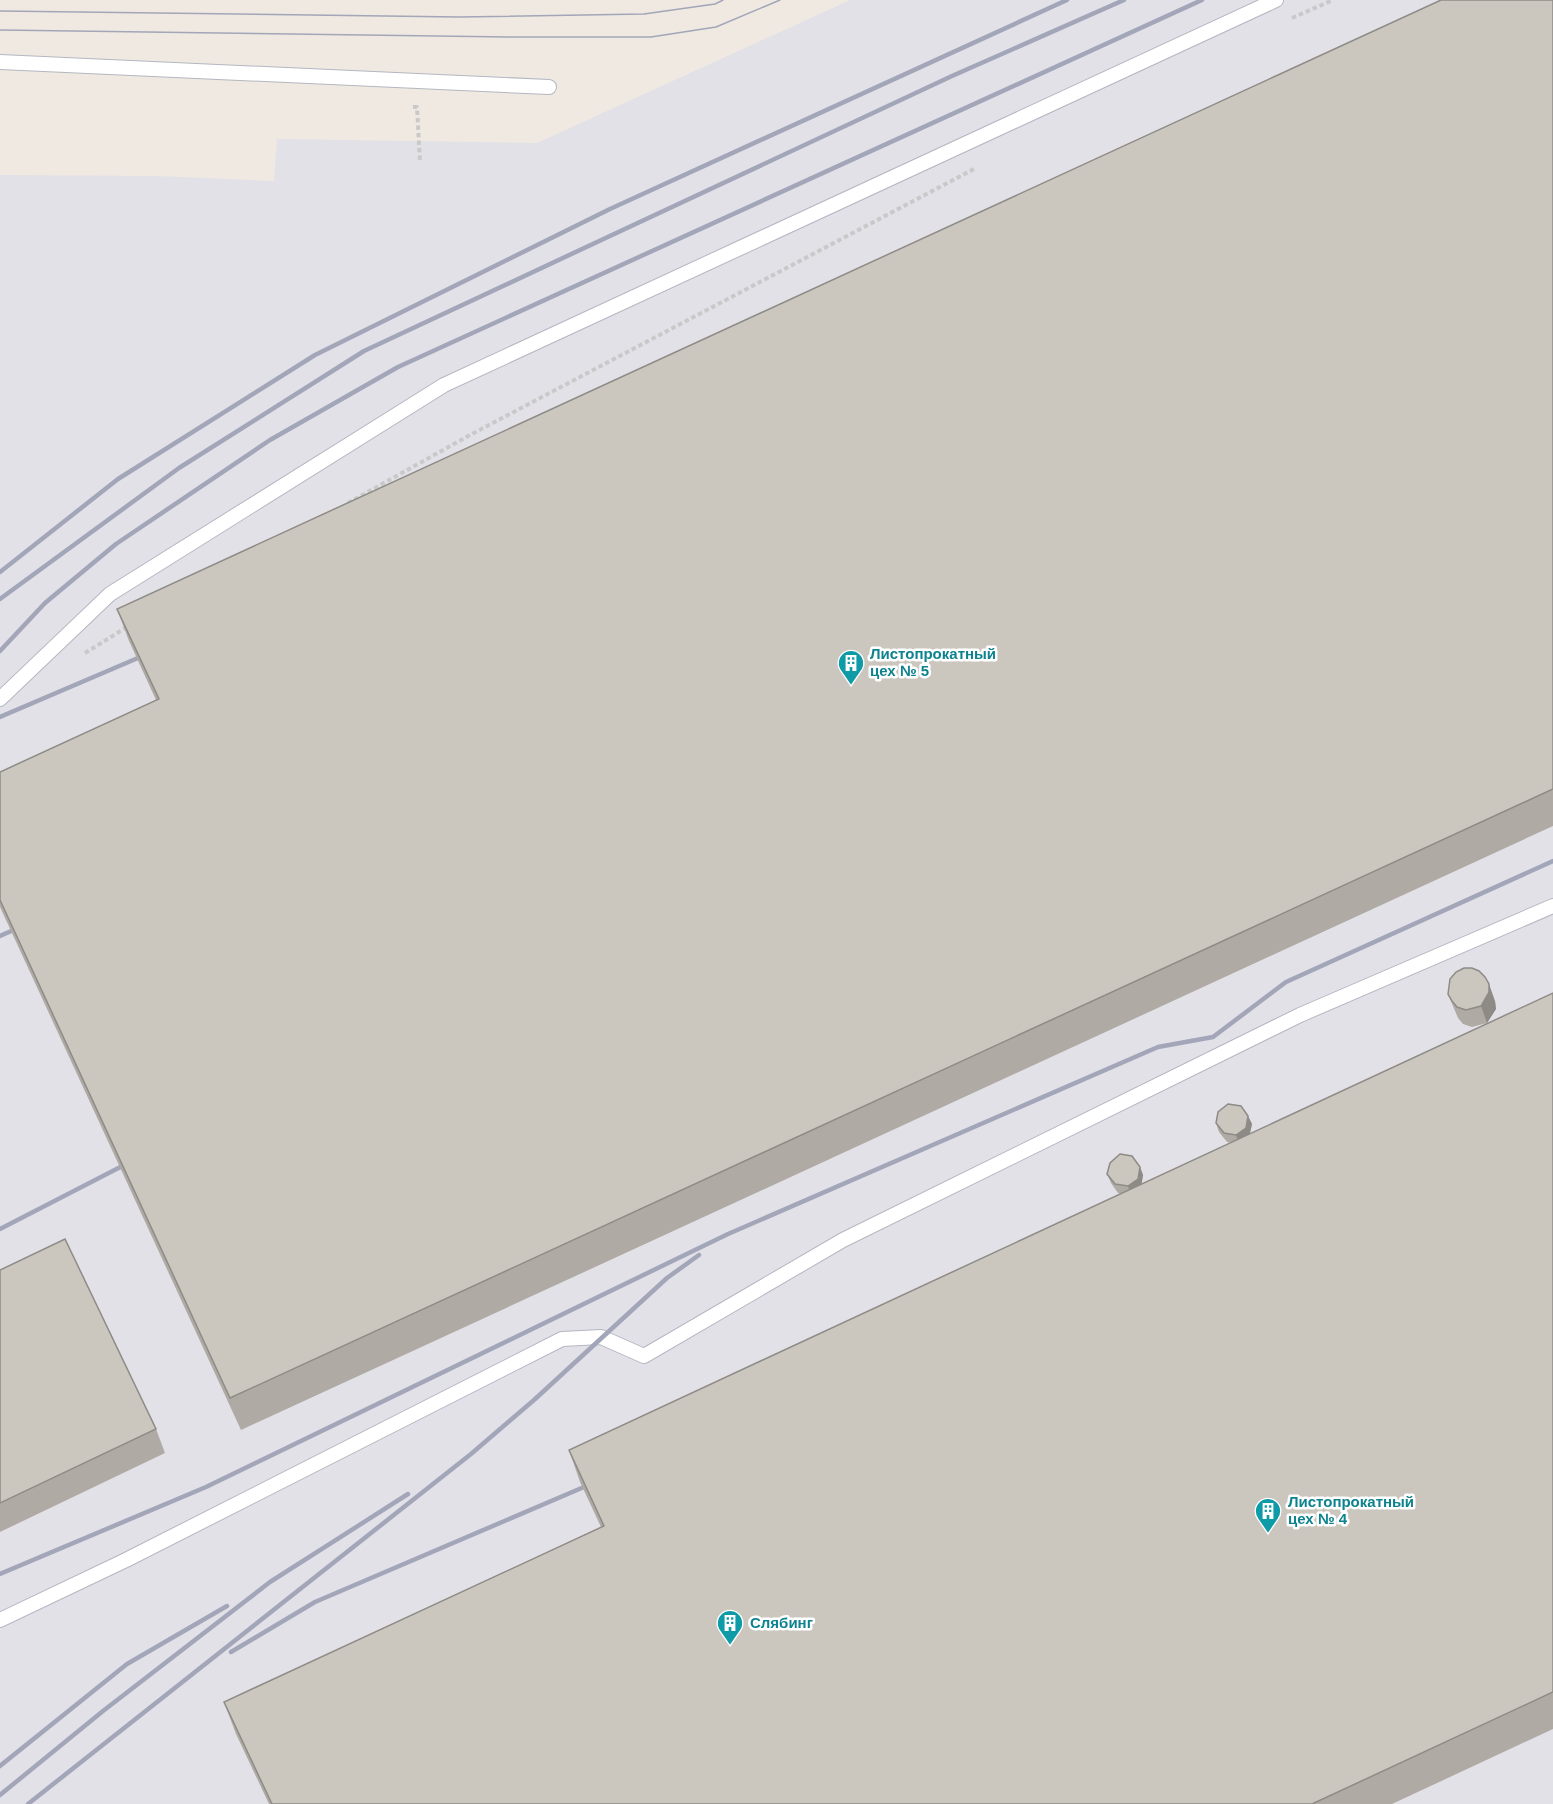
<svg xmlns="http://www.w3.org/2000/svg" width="1553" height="1804" viewBox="0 0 1553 1804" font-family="Arial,sans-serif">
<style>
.industrial{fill:#e3e1e8}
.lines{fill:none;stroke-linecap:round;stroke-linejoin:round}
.service-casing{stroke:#b4b7c1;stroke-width:16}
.path{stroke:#c9c9c9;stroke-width:4;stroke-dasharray:4.5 3;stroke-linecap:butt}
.service{stroke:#fff;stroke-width:14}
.tram{stroke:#a3a6b8;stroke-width:1.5}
.rail{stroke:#a3a6b8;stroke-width:4.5}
.wall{fill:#afaba4}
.shaded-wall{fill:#8e8b86}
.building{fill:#cbc7bf;stroke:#8e8b86;stroke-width:1.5}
.labels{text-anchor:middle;stroke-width:5;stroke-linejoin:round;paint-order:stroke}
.culture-label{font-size:15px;font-weight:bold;fill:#0d838f;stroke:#fff;text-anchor:start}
</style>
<rect width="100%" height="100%" fill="#efe9e1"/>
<!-- industrial -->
<path class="industrial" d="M 850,0 L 1553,0 L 1553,1804 L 0,1804 L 0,175 L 157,176 L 274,181 L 277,139 L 537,143 Z"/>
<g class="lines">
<!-- service casing -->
<g class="service-casing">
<path id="service" d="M 0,62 L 549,87
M 0,699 L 110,594 L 444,385 L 1276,0
M 0,1620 L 126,1560 L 562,1339 L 601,1337 L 644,1356 L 843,1240 L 1300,1015 L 1553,906"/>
</g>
<!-- path -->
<path class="path" d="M 1292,18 L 1333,0
M 413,107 L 417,107 L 420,162
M 348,503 L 470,435 L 974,169
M 85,653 L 127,627"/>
<!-- service -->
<use href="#service" class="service"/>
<!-- tram -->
<path class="tram" d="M 0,11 L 460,17 L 644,14 L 715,4 L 723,0
M 0,30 L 509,37 L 651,37 L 716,27 L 780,0"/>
<!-- rail -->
<path class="rail" d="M 0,572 L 118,479 L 315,355 L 610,209 L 1067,0
M 0,599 L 179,468 L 364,351 L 952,76 L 1124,0
M 0,651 L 45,603 L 116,544 L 270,440 L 398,367 L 1202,0
M 0,717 L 152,652
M 0,936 L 27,924
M 0,1229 L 134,1160
M 0,1574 L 206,1487 L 728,1234 L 1158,1047 L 1213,1037 L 1286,982 L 1553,861
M 231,1652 L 315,1602 L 598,1481
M 0,1766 L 127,1664 L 227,1606
M 0,1795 L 103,1711 L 270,1582 L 408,1494
M 28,1804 L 471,1454 L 534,1400 L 667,1278 L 699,1255"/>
</g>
<!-- wall -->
<path class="wall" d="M 1553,0 L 1553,826 L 241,1430 L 0,907 L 0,772 L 156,700 L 129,641 L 117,609 Z
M 1553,993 L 1553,1729 L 1392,1804 L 269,1804 L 236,1734 L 224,1702 L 601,1527 L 580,1482 L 569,1450 L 1122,1194 L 1118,1193 L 1111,1183 L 1107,1174 L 1140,1167 L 1143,1175 L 1141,1185 L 1232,1143 L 1227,1142 L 1219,1132 L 1216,1123 L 1248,1116 L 1252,1124 L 1250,1134 Z
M 1448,994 L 1495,1001 L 1496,1009 L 1487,1023 L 1472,1027 L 1463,1024 L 1458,1018 Z
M 0,1270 L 156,1429 L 165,1453 L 0,1532 Z"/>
<!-- shaded-wall -->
<path class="shaded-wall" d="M 1489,984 L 1495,1001 L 1496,1009 L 1487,1023 L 1481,1006 Z
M 1248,1116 L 1252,1124 L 1249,1137 L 1239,1144 L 1236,1135 Z
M 1140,1167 L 1143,1175 L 1141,1188 L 1131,1195 L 1128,1186 Z"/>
<!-- building -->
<path class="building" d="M 1441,0 L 1553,0 L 1553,789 L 230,1398 L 0,900 L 0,772 L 159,699 L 117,609 Z
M 1464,968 L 1472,968 L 1479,971 L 1485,977 L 1489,984 L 1489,992 L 1481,1006 L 1466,1010 L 1457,1007 L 1452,1001 L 1448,994 L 1450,979 L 1456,972 Z
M 1553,993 L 1553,1692 L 1312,1804 L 272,1804 L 224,1702 L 604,1526 L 569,1450 Z
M 1228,1104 L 1241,1106 L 1248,1116 L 1246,1128 L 1236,1135 L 1224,1133 L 1216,1123 L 1218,1112 Z
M 1120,1154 L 1132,1156 L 1140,1167 L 1138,1179 L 1128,1186 L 1115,1184 L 1107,1174 L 1110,1163 Z
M 65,1239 L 156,1429 L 0,1503 L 0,1270 Z"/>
<!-- icons -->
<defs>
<g id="building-pin" transform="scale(1.35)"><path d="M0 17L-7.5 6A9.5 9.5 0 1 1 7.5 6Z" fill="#0f9aa8" stroke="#fff"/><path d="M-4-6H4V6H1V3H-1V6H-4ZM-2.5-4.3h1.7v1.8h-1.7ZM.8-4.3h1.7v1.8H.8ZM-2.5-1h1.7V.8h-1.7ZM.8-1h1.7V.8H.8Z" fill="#fff"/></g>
</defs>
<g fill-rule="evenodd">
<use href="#building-pin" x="851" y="663"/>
<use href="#building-pin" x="1268" y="1511"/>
<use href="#building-pin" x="730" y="1623"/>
</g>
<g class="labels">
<!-- culture labels -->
<g class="culture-label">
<text x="870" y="659">Листопрокатный<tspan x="870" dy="17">цех № 5</tspan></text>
<text x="1288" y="1507">Листопрокатный<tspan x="1288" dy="17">цех № 4</tspan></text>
<text x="750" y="1628">Слябинг</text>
</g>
</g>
</svg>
